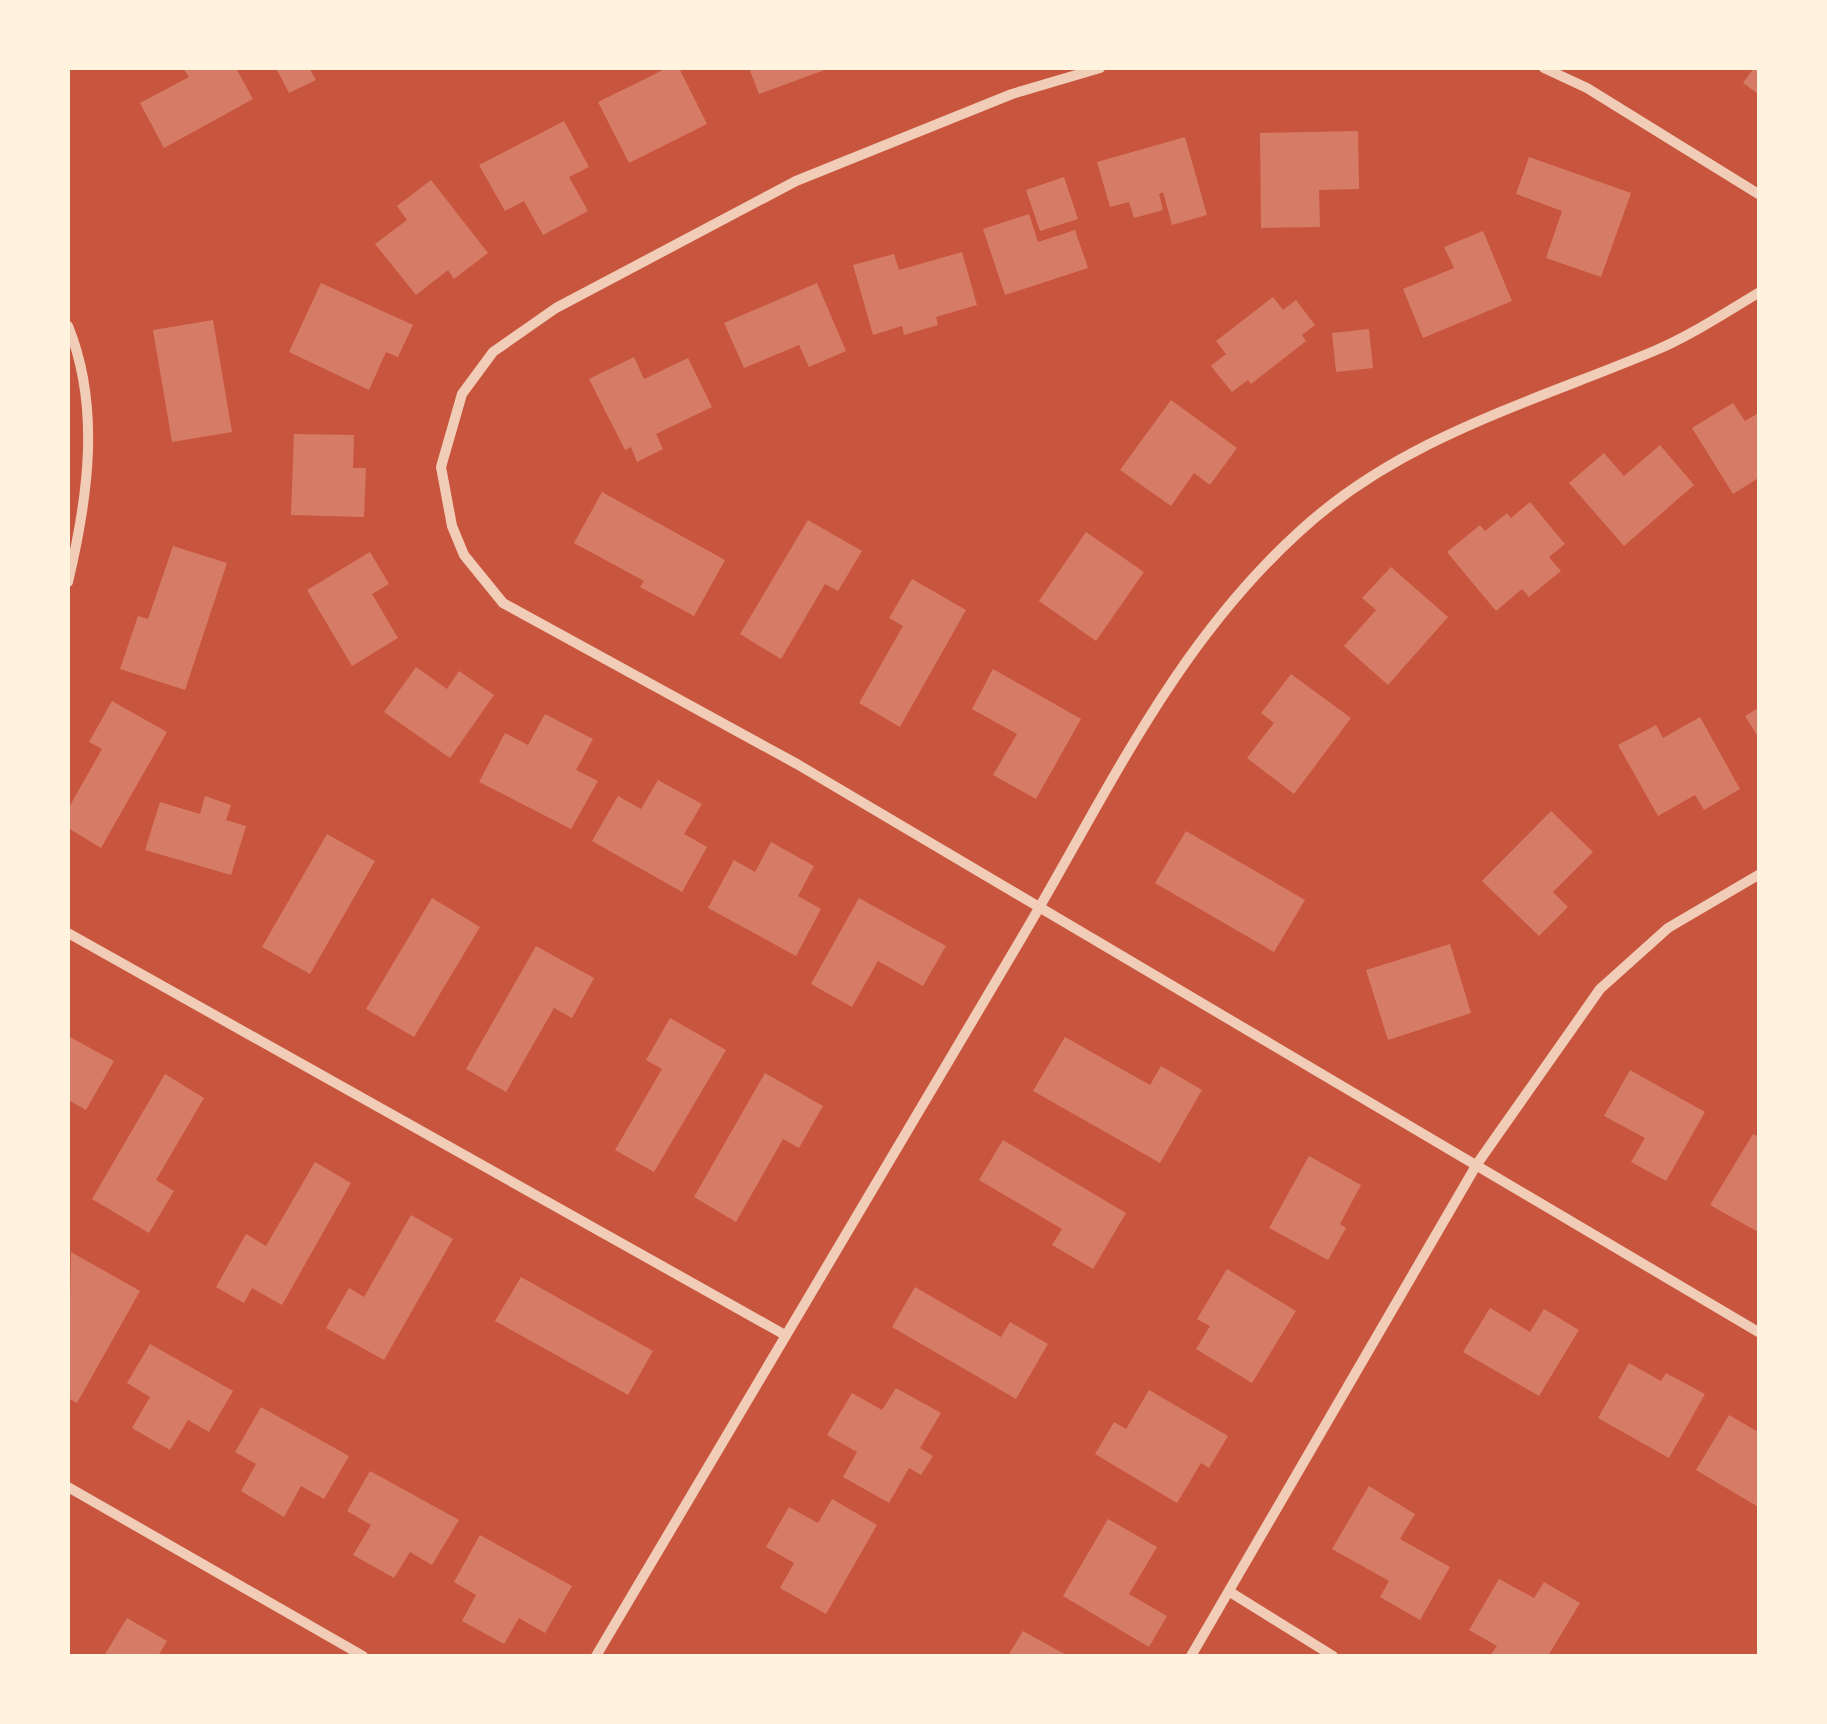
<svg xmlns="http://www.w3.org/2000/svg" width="1827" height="1724" viewBox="0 0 1827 1724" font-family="'DejaVu Sans',sans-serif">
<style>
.building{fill:#d67c66}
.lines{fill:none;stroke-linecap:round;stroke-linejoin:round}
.minor{stroke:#f1ccb7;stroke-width:10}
</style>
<rect width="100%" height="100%" fill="#c8553d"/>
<!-- building -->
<path class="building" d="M 183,68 L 236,68 L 253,99 L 164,148 L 140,103 L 189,77 Z
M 276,68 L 309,68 L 316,80 L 289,93 Z
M 667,68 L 679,68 L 707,124 L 629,163 L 598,102 Z
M 749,68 L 830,68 L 759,94 Z
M 1754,68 L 1760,68 L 1760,95 L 1743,83 Z
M 564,121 L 589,167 L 569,177 L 588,211 L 543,235 L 524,201 L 505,211 L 479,165 Z
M 1358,131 L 1359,189 L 1319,190 L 1320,227 L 1261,228 L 1260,133 Z
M 1185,137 L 1207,215 L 1172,225 L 1163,192 L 1159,194 L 1163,210 L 1134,218 L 1129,202 L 1110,207 L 1097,162 Z
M 1529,157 L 1631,193 L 1601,277 L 1546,258 L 1562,211 L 1516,194 Z
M 1064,177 L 1078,219 L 1040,231 L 1026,190 Z
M 431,180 L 488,253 L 454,279 L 448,270 L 416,295 L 375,244 L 407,220 L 397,206 Z
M 1029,214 L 1038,242 L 1075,230 L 1088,268 L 1005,295 L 983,229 Z
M 1483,231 L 1512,301 L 1423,338 L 1403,289 L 1454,268 L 1444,247 Z
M 962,252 L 977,305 L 936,317 L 938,325 L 904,335 L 902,326 L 873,335 L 853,265 L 894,254 L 899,270 Z
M 321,283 L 413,325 L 398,357 L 386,352 L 369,390 L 289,352 Z
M 817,283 L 846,351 L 809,367 L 799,345 L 744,368 L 724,323 Z
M 1273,297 L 1283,310 L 1296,300 L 1315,325 L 1302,335 L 1306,341 L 1251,384 L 1248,380 L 1232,392 L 1211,366 L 1226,354 L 1216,341 Z
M 213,320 L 232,432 L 172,442 L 153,330 Z
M 1369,329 L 1373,368 L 1336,372 L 1332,333 Z
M 634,357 L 644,379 L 688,358 L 712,407 L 656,434 L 663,449 L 637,462 L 631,447 L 625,450 L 589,379 Z
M 1171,400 L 1237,448 L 1210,485 L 1194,473 L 1171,506 L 1120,470 Z
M 1733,403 L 1745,421 L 1760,412 L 1760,477 L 1733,494 L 1692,428 Z
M 294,434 L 354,435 L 353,468 L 366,468 L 364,517 L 291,515 Z
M 1660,445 L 1694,485 L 1624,546 L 1569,483 L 1604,453 L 1624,476 Z
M 602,492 L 725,560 L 694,616 L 640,587 L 644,581 L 574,543 Z
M 1530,502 L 1565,544 L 1549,557 L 1561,571 L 1529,597 L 1522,589 L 1496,611 L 1447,552 L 1480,525 L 1485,531 L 1507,513 L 1511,518 Z
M 808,520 L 862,551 L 838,591 L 825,584 L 781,659 L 740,634 Z
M 1086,532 L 1144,572 L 1096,641 L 1039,601 Z
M 173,546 L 227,563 L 185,690 L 120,669 L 138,616 L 148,619 Z
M 370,552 L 389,584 L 372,594 L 398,638 L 352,666 L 307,590 Z
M 1391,567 L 1448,617 L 1388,685 L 1344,646 L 1376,610 L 1362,598 Z
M 912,579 L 966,610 L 900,727 L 859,703 L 903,626 L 889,618 Z
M 416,667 L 447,689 L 459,671 L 494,695 L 450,758 L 384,712 Z
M 993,669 L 1081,719 L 1036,799 L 993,775 L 1017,734 L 972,709 Z
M 1291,674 L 1351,718 L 1294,794 L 1247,758 L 1274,723 L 1261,713 Z
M 112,701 L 167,732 L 101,848 L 68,828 L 68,809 L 102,749 L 89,742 Z
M 1760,707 L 1760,740 L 1745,716 Z
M 545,714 L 593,739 L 576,770 L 598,781 L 571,829 L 479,782 L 505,733 L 528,745 Z
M 1700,717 L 1740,789 L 1704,810 L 1695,795 L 1658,816 L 1618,745 L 1656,725 L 1663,738 Z
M 658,780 L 702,804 L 684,834 L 707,847 L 682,892 L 592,841 L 618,796 L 641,809 Z
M 205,796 L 231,805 L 226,820 L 246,826 L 231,875 L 145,850 L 160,802 L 200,814 Z
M 1551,811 L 1593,852 L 1553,892 L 1568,907 L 1539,936 L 1482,881 Z
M 1186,831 L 1305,900 L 1274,952 L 1155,883 Z
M 327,834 L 375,861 L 310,974 L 262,947 Z
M 771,842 L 814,866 L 798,896 L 821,909 L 796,956 L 708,908 L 734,860 L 755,872 Z
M 432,898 L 480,927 L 414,1037 L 366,1009 Z
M 859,898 L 946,946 L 923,986 L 878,961 L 852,1007 L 811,984 Z
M 1450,944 L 1471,1013 L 1388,1040 L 1366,970 Z
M 536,946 L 594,978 L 572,1018 L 554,1008 L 506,1092 L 466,1069 Z
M 670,1018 L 726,1050 L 654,1172 L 615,1150 L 662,1069 L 646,1060 Z
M 68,1036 L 114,1061 L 86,1110 L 68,1100 Z
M 1065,1037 L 1150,1085 L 1161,1066 L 1202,1090 L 1160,1163 L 1033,1091 Z
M 1630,1070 L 1705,1112 L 1666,1181 L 1631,1162 L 1645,1138 L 1604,1116 Z
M 765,1073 L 823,1106 L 799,1148 L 783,1139 L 736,1222 L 694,1197 Z
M 165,1074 L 204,1098 L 156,1180 L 174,1191 L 149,1233 L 92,1199 Z
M 1753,1134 L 1760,1138 L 1760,1233 L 1710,1205 Z
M 1003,1140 L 1126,1213 L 1093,1269 L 1052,1245 L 1062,1229 L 979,1180 Z
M 1309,1156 L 1361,1185 L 1340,1224 L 1346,1228 L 1328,1260 L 1269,1228 Z
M 315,1162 L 351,1183 L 282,1305 L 252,1288 L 244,1303 L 216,1287 L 246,1234 L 266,1246 Z
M 411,1215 L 453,1239 L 384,1360 L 326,1328 L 349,1288 L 364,1297 Z
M 71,1252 L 140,1291 L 77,1403 L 68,1398 Z
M 1227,1269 L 1296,1311 L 1252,1383 L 1196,1349 L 1210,1326 L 1197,1319 Z
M 521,1277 L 653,1351 L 628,1395 L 495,1321 Z
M 915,1287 L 1001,1337 L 1010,1322 L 1048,1344 L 1016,1399 L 892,1327 Z
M 1490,1308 L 1530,1332 L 1544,1309 L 1579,1330 L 1539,1396 L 1463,1352 Z
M 150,1344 L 233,1391 L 209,1432 L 188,1420 L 170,1450 L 132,1428 L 150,1397 L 127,1383 Z
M 1629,1363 L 1661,1381 L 1666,1373 L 1705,1394 L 1669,1458 L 1598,1418 Z
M 896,1388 L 941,1413 L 920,1448 L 933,1456 L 921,1475 L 909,1468 L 889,1503 L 843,1477 L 857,1452 L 827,1435 L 852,1393 L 882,1410 Z
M 1149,1390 L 1228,1436 L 1209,1468 L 1201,1463 L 1177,1503 L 1095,1454 L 1114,1422 L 1126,1429 Z
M 261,1407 L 349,1456 L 324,1499 L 301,1486 L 284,1517 L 241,1491 L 256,1464 L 235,1452 Z
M 1729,1415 L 1760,1433 L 1760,1508 L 1696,1470 Z
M 370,1471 L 459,1520 L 432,1565 L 410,1552 L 394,1578 L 353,1555 L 371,1525 L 347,1511 Z
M 1369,1486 L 1415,1514 L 1400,1539 L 1450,1567 L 1420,1620 L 1380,1597 L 1389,1581 L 1332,1549 Z
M 832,1499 L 877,1525 L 826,1614 L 780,1588 L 794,1563 L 766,1547 L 789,1507 L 818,1523 Z
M 1108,1519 L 1157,1547 L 1129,1594 L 1167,1616 L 1149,1647 L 1063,1596 Z
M 480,1535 L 572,1586 L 545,1633 L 519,1618 L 504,1644 L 462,1621 L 476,1595 L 454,1582 Z
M 1499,1579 L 1534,1598 L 1544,1582 L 1580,1603 L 1548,1656 L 1490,1656 L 1497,1646 L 1469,1630 Z
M 127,1618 L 167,1641 L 158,1656 L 104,1656 Z
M 1023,1631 L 1068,1656 L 1008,1656 Z"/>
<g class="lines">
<!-- minor -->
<path class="minor" d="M 1100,68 L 1012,94 L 796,181 L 556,308 L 493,352 L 462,394 L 441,467 L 452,526 L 464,555 L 503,603 L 797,764 L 1760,1333
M 1544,68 L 1587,88 L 1760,195
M 68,326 C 101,407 88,498 68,582
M 68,933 L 785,1335
M 68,1487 L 363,1656
M 1230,1592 L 1333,1656
M 596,1656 C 736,1418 877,1181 1018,944 C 1105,798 1172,647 1300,531 C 1401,438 1530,403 1654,351 C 1690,336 1726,312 1760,292
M 1191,1656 L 1477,1164 L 1600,989 L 1668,928 L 1760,874"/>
</g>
<!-- border -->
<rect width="1827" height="1724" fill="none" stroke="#fff3e0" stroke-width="140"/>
</svg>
